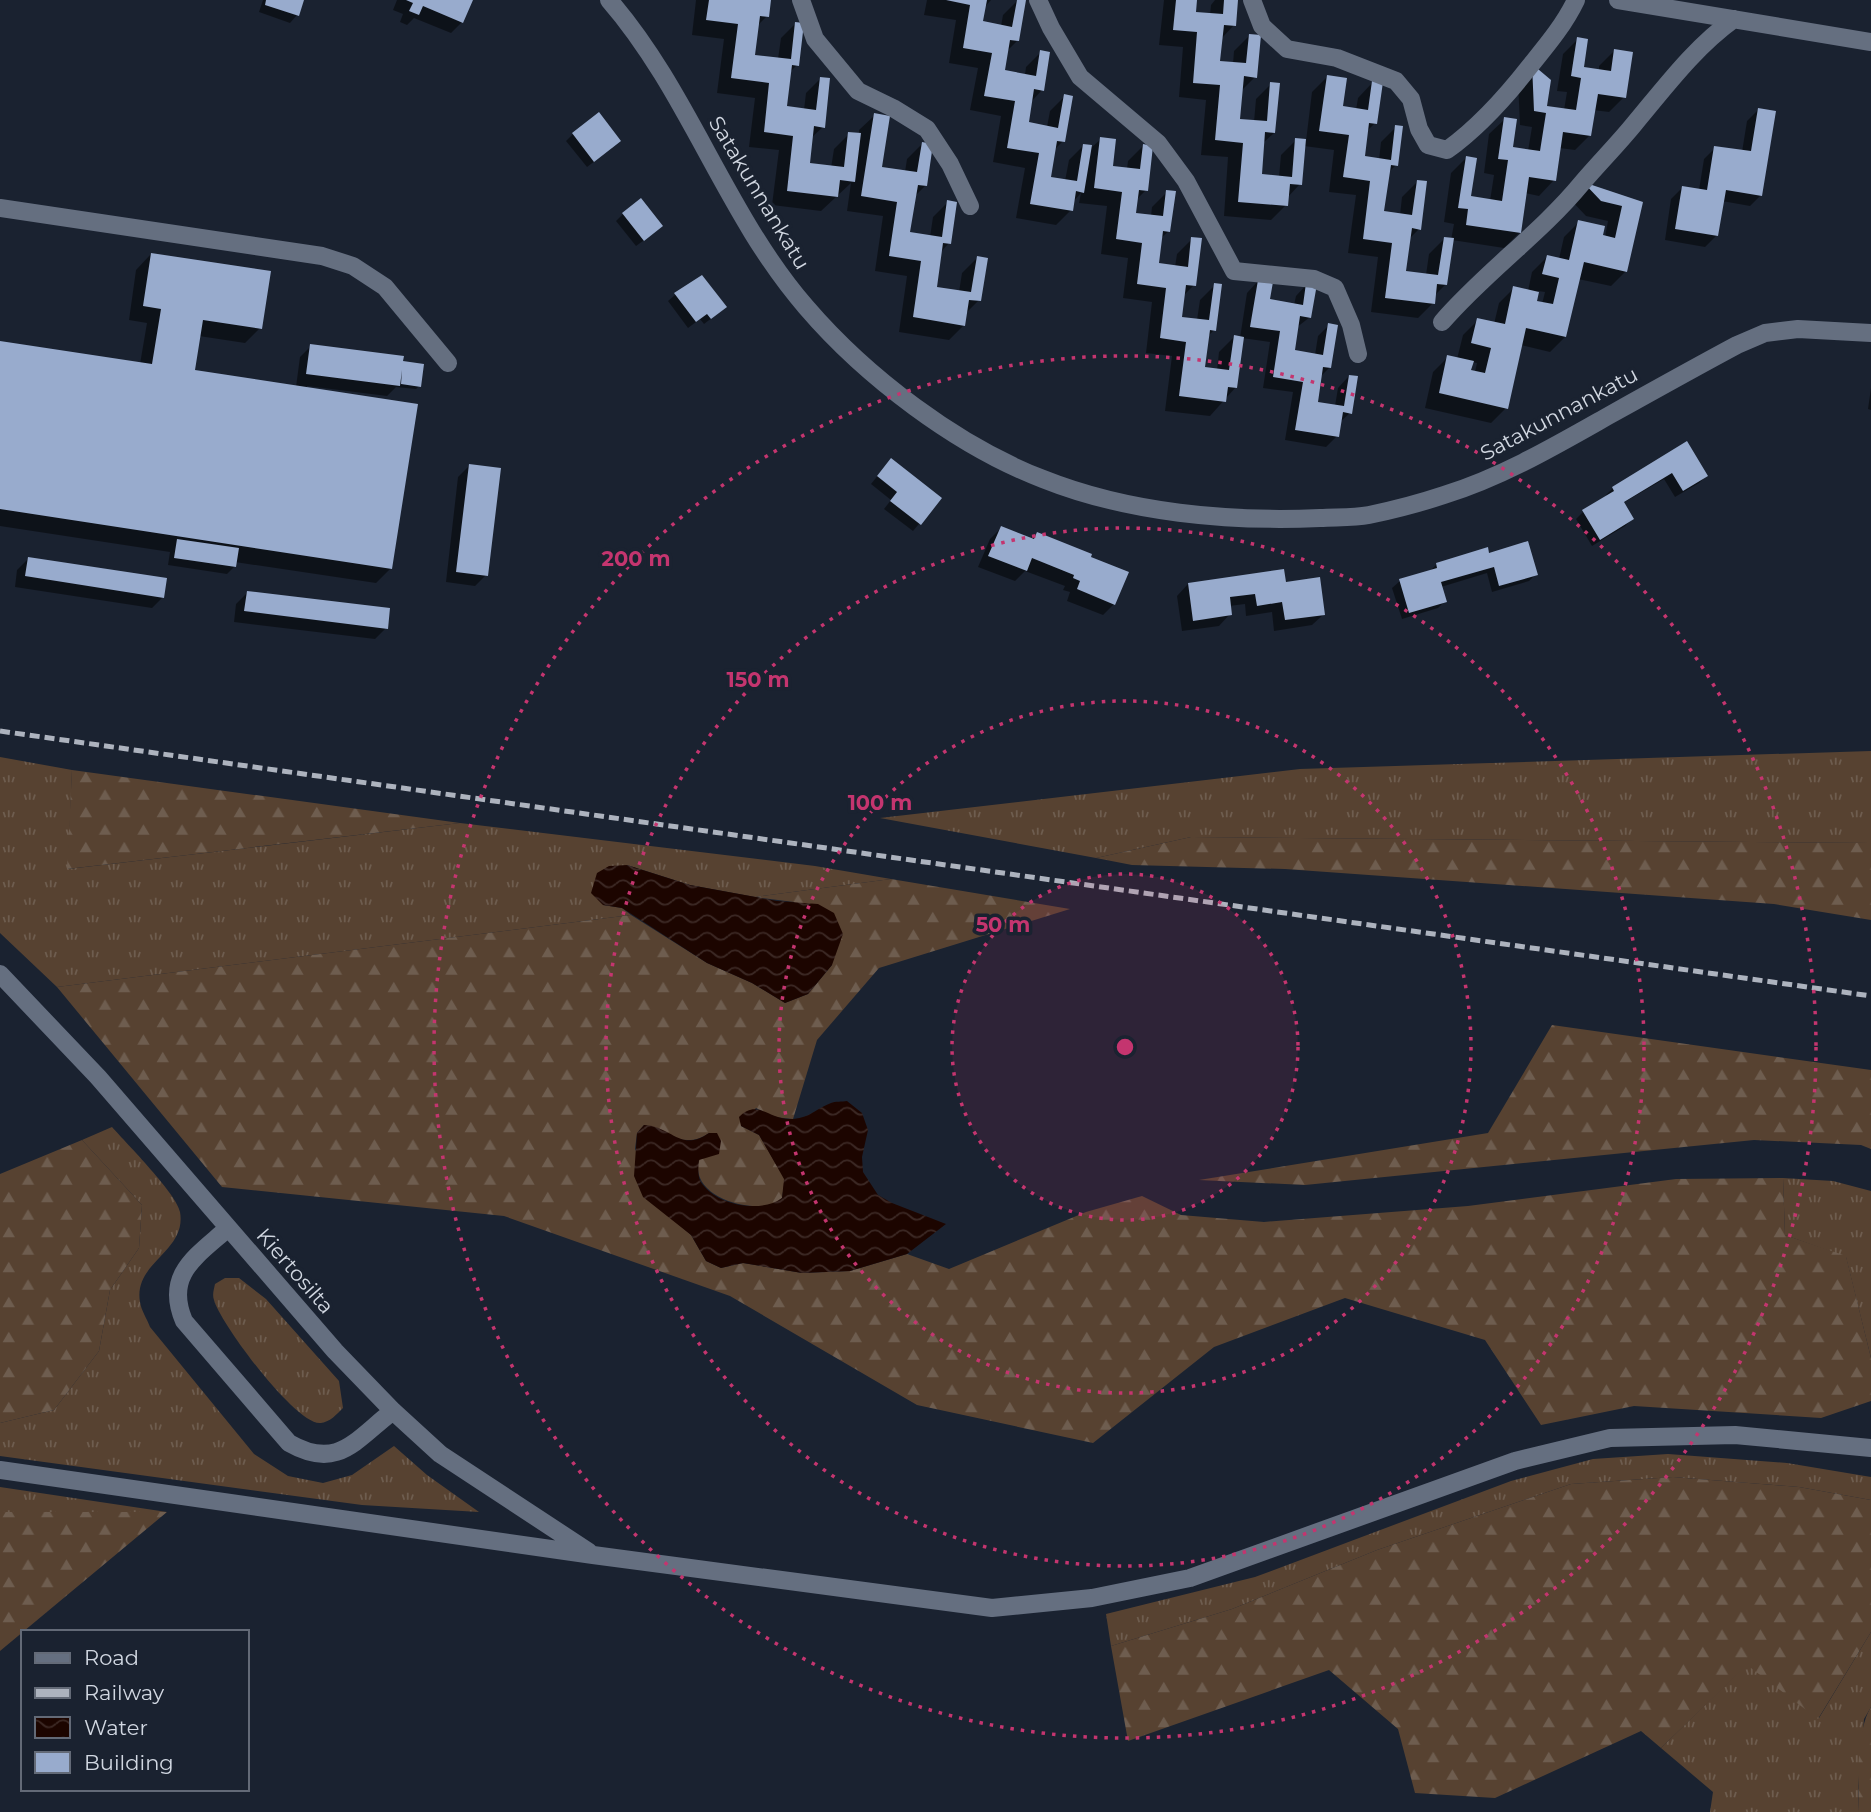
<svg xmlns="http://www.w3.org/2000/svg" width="1871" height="1812" viewBox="0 0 1871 1812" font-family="Montserrat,sans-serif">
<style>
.grass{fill:url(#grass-tufts)}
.forest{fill:url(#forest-firs)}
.water{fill:url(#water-waves)}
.shadow{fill:#0007;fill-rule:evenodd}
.building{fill:#98abcd}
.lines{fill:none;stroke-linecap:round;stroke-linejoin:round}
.minor{stroke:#656f80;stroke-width:18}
.rail{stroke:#adb3be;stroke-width:5;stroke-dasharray:10 5;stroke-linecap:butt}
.ring{fill:none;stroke:#c4356f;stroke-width:3.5;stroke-dasharray:3.5 7}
.labels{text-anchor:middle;stroke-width:7;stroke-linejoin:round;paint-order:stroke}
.street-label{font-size:21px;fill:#d1d7e1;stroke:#1a2230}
.centre{fill:#c4356f;stroke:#1a2230;stroke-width:3.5}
.ring-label{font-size:21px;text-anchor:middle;font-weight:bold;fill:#c4356f;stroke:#1a2230;stroke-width:7;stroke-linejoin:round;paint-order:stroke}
</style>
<defs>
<pattern id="grass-tufts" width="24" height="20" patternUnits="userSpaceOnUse" patternTransform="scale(1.75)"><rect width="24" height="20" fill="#574231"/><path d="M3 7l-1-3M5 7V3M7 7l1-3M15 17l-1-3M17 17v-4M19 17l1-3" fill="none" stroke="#6e5d4f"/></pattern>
<pattern id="forest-firs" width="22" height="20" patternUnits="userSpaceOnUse" patternTransform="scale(1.75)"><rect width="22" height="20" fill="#574231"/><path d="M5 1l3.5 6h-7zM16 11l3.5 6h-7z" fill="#6e5d4f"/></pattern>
<pattern id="water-waves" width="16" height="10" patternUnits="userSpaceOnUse" patternTransform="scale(1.75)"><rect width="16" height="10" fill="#1c0500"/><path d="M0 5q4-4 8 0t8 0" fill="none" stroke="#3c2925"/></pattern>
</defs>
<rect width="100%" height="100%" fill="#1a2230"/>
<!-- grass -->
<path class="grass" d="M 1871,751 L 1871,843 L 1191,837 L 1096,858 L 880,818 L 1300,769 Z
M 0,757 L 72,770 L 68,869 L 460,823 L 815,866 L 891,879 L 755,897 L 690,885 L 627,865 L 603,905 L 622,908 L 631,915 L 57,987 L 0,933 Z
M 112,1127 C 127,1144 177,1194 180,1212 C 187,1252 133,1262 140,1302 C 141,1310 147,1319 150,1327 L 254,1454 L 288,1476 L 323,1483 L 352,1475 L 394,1446 L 427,1475 L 479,1512 L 362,1505 L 0,1456 L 0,1423 L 54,1410 L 99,1351 L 110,1290 L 139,1248 L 142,1205 L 82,1140 Z
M 1783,1178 L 1833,1181 L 1871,1191 L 1871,1358 L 1846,1257 L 1785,1235 Z
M 225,1278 L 239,1278 L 266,1299 L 339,1381 L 343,1408 C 337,1414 330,1422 321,1423 C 297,1427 220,1323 214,1300 C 212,1295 214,1289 215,1284 Z
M 1668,1454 L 1787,1463 L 1871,1477 L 1871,1500 L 1799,1487 L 1673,1477 L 1571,1484 L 1377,1550 L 1232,1609 L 1111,1646 L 1106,1614 L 1255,1577 L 1511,1481 L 1593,1459 Z
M 0,1487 L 167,1512 L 0,1512 Z
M 1871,1632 L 1871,1707 L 1864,1719 L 1858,1786 L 1859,1812 L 1710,1812 L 1713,1792 L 1661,1748 L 1747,1664 L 1819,1718 Z"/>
<!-- forest -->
<path class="forest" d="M 72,770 L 460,823 L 67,869 Z
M 1191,837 L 1871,843 L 1871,920 L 1774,904 L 1285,869 L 1132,865 L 1096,858 Z
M 891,879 L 1070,909 L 879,968 L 817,1040 L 793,1119 L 774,1117 L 756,1108 L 741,1126 L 759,1135 L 785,1179 L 782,1198 C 779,1200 777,1203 773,1204 C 749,1212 699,1198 698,1169 C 697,1157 705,1144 709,1133 C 686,1149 668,1134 644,1125 L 637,1133 L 635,1149 L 668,1215 L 691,1235 L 706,1261 L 721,1268 L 743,1263 L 802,1273 L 850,1271 L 907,1254 L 949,1269 L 1086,1212 L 1142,1196 L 1181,1215 L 1264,1222 L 1468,1206 L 1676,1179 L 1783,1178 L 1785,1235 L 1846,1256 L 1871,1358 L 1871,1401 L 1821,1418 L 1634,1406 L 1541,1425 L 1485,1340 L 1345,1298 L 1214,1347 L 1093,1443 L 917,1405 L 730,1296 L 504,1216 L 222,1187 L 57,987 L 631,915 L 707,963 L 752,983 L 785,1003 L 808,994 L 832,965 L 794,902 L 755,897 Z
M 1552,1025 L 1871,1070 L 1871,1149 L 1861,1145 L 1754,1140 L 1305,1185 L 1199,1180 L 1488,1133 Z
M 82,1140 L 142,1205 L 139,1248 L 110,1290 L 99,1351 L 54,1410 L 0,1423 L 0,1174 Z
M 1673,1477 L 1799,1487 L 1871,1500 L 1871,1632 L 1818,1719 L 1747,1665 L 1661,1748 L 1641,1731 L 1495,1798 L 1415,1793 L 1398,1729 L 1329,1670 L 1128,1741 L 1111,1646 L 1232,1609 L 1377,1550 L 1571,1484 Z
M 0,1512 L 167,1512 L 0,1651 Z
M 1871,1707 L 1871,1812 L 1859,1812 C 1858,1783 1856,1731 1871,1707 Z"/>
<!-- water -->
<path class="water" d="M 627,865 L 690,885 L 777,901 L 818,904 L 834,913 L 843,934 L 832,965 L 808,994 L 785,1003 L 752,983 L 707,963 L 622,908 L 603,905 L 591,893 L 597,873 L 609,866 Z
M 847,1101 L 862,1113 L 868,1130 L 862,1157 L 863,1172 L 878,1195 L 892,1203 L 946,1224 L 907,1254 L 850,1271 L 802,1273 L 743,1263 L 721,1268 L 706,1261 L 691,1235 L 643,1197 L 634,1176 L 637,1133 L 644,1125 C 672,1126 680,1153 709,1133 L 717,1133 L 721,1141 L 719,1154 L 699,1160 C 698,1169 697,1179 704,1186 C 720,1206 762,1213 782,1198 L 784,1179 L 759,1135 L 741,1126 L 739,1117 C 757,1099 767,1118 790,1119 C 809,1119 815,1109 831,1103 C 835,1101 842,1102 847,1101 Z"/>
<!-- shadow -->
<path class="shadow" d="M 263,0 L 302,0 L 297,15 L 290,23 L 259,12 Z
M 397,0 L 471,0 L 462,22 L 451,33 L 414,18 L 407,25 L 400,22 L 403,14 L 393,10 Z
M 696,0 L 769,0 L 767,16 L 757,26 L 753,56 L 778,59 L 781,38 L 796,23 L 797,65 L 789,73 L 785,108 L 804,110 L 806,93 L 821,78 L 823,127 L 811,138 L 808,165 L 831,168 L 834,149 L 849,134 L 859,135 L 859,130 L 875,115 L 880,168 L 905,172 L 907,159 L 922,144 L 925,186 L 914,197 L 908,233 L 930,237 L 933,217 L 948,202 L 949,243 L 940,253 L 935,288 L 959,292 L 962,273 L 977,258 L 979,300 L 965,314 L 964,325 L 949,340 L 899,332 L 907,276 L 875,271 L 883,216 L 847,211 L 851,183 L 821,211 L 772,205 L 779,150 L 749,147 L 755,98 L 717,93 L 724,39 L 692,35 Z
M 927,0 L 991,0 L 984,8 L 981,23 L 1001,26 L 1003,15 L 1018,0 L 1017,41 L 1006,52 L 1003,72 L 1025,75 L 1026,67 L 1041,52 L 1042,90 L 1031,102 L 1027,124 L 1047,127 L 1050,111 L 1065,96 L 1063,141 L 1053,151 L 1049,178 L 1065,181 L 1069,160 L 1084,145 L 1092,147 L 1101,139 L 1111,167 L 1127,169 L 1128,161 L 1143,146 L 1146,190 L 1136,200 L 1134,214 L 1151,216 L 1152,207 L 1167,192 L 1169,231 L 1160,239 L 1157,265 L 1175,267 L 1177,254 L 1192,239 L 1194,285 L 1183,296 L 1180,318 L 1197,320 L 1200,300 L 1215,285 L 1214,330 L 1207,337 L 1203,369 L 1217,371 L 1219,352 L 1234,337 L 1240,338 L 1247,293 L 1258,281 L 1268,301 L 1294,305 L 1296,296 L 1307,284 L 1310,317 L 1296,328 L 1293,352 L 1315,355 L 1318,336 L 1329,325 L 1330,367 L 1320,377 L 1316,403 L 1335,406 L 1338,388 L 1349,376 L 1350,413 L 1339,423 L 1337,436 L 1326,447 L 1285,440 L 1293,392 L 1263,388 L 1270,342 L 1242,338 L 1236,387 L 1210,416 L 1165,411 L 1172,356 L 1146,353 L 1152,302 L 1123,298 L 1128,258 L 1101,254 L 1107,206 L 1079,203 L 1081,193 L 1073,202 L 1071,210 L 1056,225 L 1016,218 L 1025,168 L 993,162 L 1001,116 L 970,110 L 978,68 L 949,63 L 956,20 L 924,15 Z
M 1164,0 L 1195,0 L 1194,14 L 1210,15 L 1211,5 L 1215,0 L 1237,0 L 1234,25 L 1221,39 L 1218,62 L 1233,64 L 1234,51 L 1249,36 L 1255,77 L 1241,91 L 1238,120 L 1254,122 L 1256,99 L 1271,84 L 1274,133 L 1263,143 L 1260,176 L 1279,177 L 1281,155 L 1296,140 L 1306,141 L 1312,92 L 1327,77 L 1341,108 L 1356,110 L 1358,98 L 1373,82 L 1375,123 L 1366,132 L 1363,158 L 1379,160 L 1381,142 L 1396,127 L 1396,165 L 1388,173 L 1382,213 L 1400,215 L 1402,197 L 1417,182 L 1419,229 L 1409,239 L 1404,272 L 1426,275 L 1429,254 L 1444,239 L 1451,240 L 1454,224 L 1444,222 L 1451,173 L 1466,158 L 1469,198 L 1490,201 L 1494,175 L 1484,173 L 1489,134 L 1505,119 L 1511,148 L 1528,151 L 1532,127 L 1520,125 L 1518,81 L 1532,66 L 1545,108 L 1564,110 L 1567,92 L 1557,91 L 1563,54 L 1578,39 L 1582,68 L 1599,71 L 1599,66 L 1614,51 L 1624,97 L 1609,112 L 1593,110 L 1590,135 L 1575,150 L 1559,148 L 1554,180 L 1539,196 L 1525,193 L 1519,233 L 1504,248 L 1452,240 L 1446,284 L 1434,296 L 1433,303 L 1418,318 L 1371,312 L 1378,257 L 1348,253 L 1356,195 L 1329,192 L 1334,150 L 1304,146 L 1300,184 L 1287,198 L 1286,205 L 1271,220 L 1224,216 L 1228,157 L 1201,155 L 1206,100 L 1179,97 L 1183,47 L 1159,45 Z
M 1758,110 L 1761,195 L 1750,206 L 1722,201 L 1716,236 L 1705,247 L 1665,240 L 1671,199 L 1682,188 L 1699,190 L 1704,159 L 1715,148 L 1742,152 L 1747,121 Z
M 573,134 L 612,148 L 587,167 L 566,141 Z
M 1584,184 L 1641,203 L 1626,271 L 1611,286 L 1578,279 L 1565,337 L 1550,352 L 1521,345 L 1506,408 L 1491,423 L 1425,408 L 1433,372 L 1448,357 L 1457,359 L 1463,335 L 1478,320 L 1494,324 L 1499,303 L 1514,288 L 1528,291 L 1532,272 L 1547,257 L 1559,259 L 1564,237 L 1579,222 L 1605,237 L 1608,221 L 1586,216 L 1569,198 ZM 1538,291 L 1545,292 L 1542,304 L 1535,302 ZM 1472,362 L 1477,363 L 1475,372 L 1469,371 Z
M 623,214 L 654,233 L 636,246 L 616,221 Z
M 151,254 L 260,328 L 245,343 L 199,336 L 193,372 L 296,387 L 300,357 L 311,346 L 400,368 L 419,386 L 416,389 L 396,387 L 387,396 L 307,386 L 306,389 L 391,568 L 376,583 L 235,562 L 235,566 L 227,574 L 168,565 L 170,552 L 0,526 L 0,343 L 140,364 L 147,323 L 129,320 L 136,270 Z
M 682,289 L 717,314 L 704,324 L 700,319 L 688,328 L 668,301 Z
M 1871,388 L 1871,410 L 1868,409 Z
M 1686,444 L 1706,476 L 1699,483 L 1675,497 L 1664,479 L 1623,503 L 1632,519 L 1625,526 L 1592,546 L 1576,519 L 1583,512 L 1607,497 L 1606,495 L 1613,488 Z
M 469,466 L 486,575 L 475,586 L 446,582 L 458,477 Z
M 884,468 L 940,499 L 913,531 L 884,509 L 891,500 L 871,484 Z
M 1001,528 L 1031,540 L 1037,534 L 1114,604 L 1103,615 L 1067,601 L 1070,592 L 1063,590 L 1065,586 L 1025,571 L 1015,581 L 978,567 L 990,539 Z
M 1488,555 L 1536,574 L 1529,581 L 1492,592 L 1487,573 L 1441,587 L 1445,601 L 1438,608 L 1402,619 L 1392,588 L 1400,581 L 1429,572 L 1437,564 Z
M 28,559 L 163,597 L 152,608 L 15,587 L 17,570 Z
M 1188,584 L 1285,584 L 1324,614 L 1312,625 L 1274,631 L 1272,612 L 1246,616 L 1245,604 L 1229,606 L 1230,614 L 1219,626 L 1182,631 L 1177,596 Z
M 247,593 L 386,628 L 375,639 L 234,622 L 236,604 Z"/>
<!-- building -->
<path class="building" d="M 266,0 L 304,0 L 299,16 L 265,5 Z
M 406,0 L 473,0 L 463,23 L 423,6 L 419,15 L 409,11 L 413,3 Z
M 709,0 L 771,0 L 769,17 L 760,16 L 755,55 L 791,59 L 795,22 L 804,23 L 799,66 L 792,65 L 787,106 L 816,110 L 820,77 L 830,78 L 825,128 L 814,126 L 810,163 L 844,167 L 848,132 L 861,133 L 855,182 L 840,180 L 838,197 L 787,191 L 793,136 L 764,132 L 769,83 L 731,78 L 738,24 L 706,20 Z
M 946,0 L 987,0 L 983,21 L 1012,27 L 1017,0 L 1026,0 L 1019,41 L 1010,40 L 1005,70 L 1036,76 L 1040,50 L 1050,52 L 1044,91 L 1034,89 L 1029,122 L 1058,128 L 1064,94 L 1073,96 L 1065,142 L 1057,141 L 1051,177 L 1077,181 L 1083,144 L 1092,145 L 1084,193 L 1076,191 L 1073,211 L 1030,204 L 1039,153 L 1007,148 L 1015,101 L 984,96 L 992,53 L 963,48 L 970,5 Z
M 1176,0 L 1197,0 L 1196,12 L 1223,14 L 1224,0 L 1238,0 L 1236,26 L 1224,25 L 1220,61 L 1246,63 L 1249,34 L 1261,35 L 1257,78 L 1244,76 L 1240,119 L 1267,121 L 1270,82 L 1280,83 L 1275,133 L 1265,132 L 1262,174 L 1292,177 L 1295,138 L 1306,139 L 1302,185 L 1290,184 L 1288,206 L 1238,202 L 1243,143 L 1215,140 L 1220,85 L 1193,83 L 1197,32 L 1173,30 Z
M 1577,37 L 1588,39 L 1584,67 L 1611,71 L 1614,49 L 1633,52 L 1626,98 L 1598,94 L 1591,136 L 1563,132 L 1556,181 L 1529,177 L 1521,233 L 1466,225 L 1468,209 L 1458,208 L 1466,156 L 1477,158 L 1471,196 L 1502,201 L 1508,160 L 1498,159 L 1504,117 L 1517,119 L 1513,147 L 1540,151 L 1546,113 L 1534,111 L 1532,64 L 1551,80 L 1547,106 L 1576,110 L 1581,78 L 1571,76 Z
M 1327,75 L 1347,78 L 1343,106 L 1368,110 L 1372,81 L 1383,82 L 1377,124 L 1369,123 L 1365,156 L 1391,160 L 1395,125 L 1403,126 L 1398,166 L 1391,165 L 1384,211 L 1412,215 L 1417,180 L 1427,181 L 1421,230 L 1412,228 L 1406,271 L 1438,275 L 1444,237 L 1454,238 L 1447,285 L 1437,284 L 1435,304 L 1385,298 L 1392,243 L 1363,239 L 1370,181 L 1343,177 L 1349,135 L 1319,131 Z
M 1758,108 L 1776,111 L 1762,196 L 1726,190 L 1718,236 L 1675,229 L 1682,186 L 1707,190 L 1714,146 L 1751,151 Z
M 599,112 L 621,141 L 594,162 L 572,133 Z
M 874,113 L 890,116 L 882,167 L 917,172 L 922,142 L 933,144 L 927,186 L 918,185 L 910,232 L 942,237 L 947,200 L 957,202 L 951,244 L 943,243 L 937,287 L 971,292 L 977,256 L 988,258 L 981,301 L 969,300 L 965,326 L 913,317 L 921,261 L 889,256 L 897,202 L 861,196 Z
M 1100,137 L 1116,139 L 1113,166 L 1140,169 L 1143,144 L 1153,146 L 1148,191 L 1139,190 L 1136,213 L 1163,216 L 1166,190 L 1176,191 L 1170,232 L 1163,231 L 1159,263 L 1188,267 L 1191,237 L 1202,238 L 1196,286 L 1186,285 L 1182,317 L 1209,320 L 1214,283 L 1222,284 L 1216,331 L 1210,330 L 1205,367 L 1229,370 L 1234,335 L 1244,337 L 1237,388 L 1228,387 L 1226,402 L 1179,396 L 1186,342 L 1160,338 L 1166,288 L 1137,284 L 1142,243 L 1116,239 L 1122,192 L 1094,188 Z
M 1583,182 L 1643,202 L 1627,272 L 1584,262 L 1566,337 L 1526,328 L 1508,409 L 1439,393 L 1447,355 L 1474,361 L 1471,370 L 1485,373 L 1491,348 L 1471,343 L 1477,318 L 1505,324 L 1513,286 L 1539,292 L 1537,301 L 1553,304 L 1559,278 L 1542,274 L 1547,255 L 1569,260 L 1578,220 L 1605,226 L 1603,235 L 1615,238 L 1622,206 L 1601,201 Z
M 641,198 L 663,226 L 644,241 L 622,213 Z
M 151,253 L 271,271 L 262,329 L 203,320 L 195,370 L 418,404 L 392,569 L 0,509 L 0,341 L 152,364 L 161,309 L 143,306 Z
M 702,275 L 727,307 L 711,319 L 707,314 L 696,322 L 674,293 Z
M 1258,280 L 1273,282 L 1270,299 L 1303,305 L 1306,283 L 1317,284 L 1311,318 L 1300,316 L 1295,350 L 1323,355 L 1328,323 L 1338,325 L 1331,368 L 1323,367 L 1318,402 L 1344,406 L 1349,375 L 1358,376 L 1352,414 L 1343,412 L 1339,437 L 1295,430 L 1303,382 L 1273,377 L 1280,331 L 1250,327 Z
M 310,344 L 404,356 L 403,361 L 424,364 L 421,387 L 401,384 L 402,370 L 400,386 L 306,374 Z
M 1687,441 L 1708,476 L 1683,491 L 1672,473 L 1624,502 L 1634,519 L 1600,540 L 1582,510 L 1614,491 L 1612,487 Z
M 891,458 L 942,498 L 921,525 L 890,501 L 897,492 L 877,476 Z
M 469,464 L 501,468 L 488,576 L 456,572 Z
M 1001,526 L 1034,539 L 1037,532 L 1092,554 L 1091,557 L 1129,572 L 1115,605 L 1077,589 L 1080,581 L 1073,578 L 1074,575 L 1032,558 L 1027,571 L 988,556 Z
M 177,539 L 239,548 L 236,567 L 174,558 Z
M 1528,541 L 1538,575 L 1499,586 L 1494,567 L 1441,582 L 1447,602 L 1409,613 L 1399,579 L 1437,568 L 1436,563 L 1488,547 L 1489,553 Z
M 28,557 L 167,578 L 164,598 L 25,576 Z
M 1284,569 L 1286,582 L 1320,577 L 1325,615 L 1285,620 L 1282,602 L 1257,606 L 1255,594 L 1230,597 L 1232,615 L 1193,621 L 1188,583 Z
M 247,591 L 390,608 L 388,629 L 244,611 Z"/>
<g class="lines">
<!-- minor -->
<path class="minor" d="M 609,0 C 689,92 726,215 806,307 C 866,377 957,446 1043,479 C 1128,513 1229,522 1320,518 C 1336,517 1353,518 1369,515 C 1393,510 1420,503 1444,495 C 1502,477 1555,446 1608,416 C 1651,392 1694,368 1737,345 L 1765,333 L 1798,329 L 1871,333
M 801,0 L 815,39 L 858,91 L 893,108 L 927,129 L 950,164 L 970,206
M 1038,0 L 1051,28 L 1080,77 L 1158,143 L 1186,181 L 1234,271 L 1314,279 L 1335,288 L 1351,325 L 1358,354
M 1252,0 L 1262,26 L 1287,49 L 1337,58 L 1396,81 L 1411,99 L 1419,129 L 1428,145 L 1447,150 C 1479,127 1505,98 1530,66 C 1547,45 1564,25 1576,0
M 1618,0 L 1871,42
M 0,208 L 322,256 L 353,266 L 385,287 L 448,363
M 1442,322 C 1485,272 1540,234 1582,183 C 1599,163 1618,144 1635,123 C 1666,86 1695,47 1734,19
M 0,974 L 98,1077 L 335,1351 L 393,1411 L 440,1454 L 589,1552
M 228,1228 C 197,1256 164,1274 184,1321 L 289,1443 C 338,1471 355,1440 393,1411
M 0,1470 L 593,1555 L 992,1608 L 1092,1598 L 1190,1578 L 1515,1461 L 1610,1438 L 1735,1435 L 1871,1448"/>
<!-- rail -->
<path class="rail" d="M 0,731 L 1871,996"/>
</g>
<!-- distance rings -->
<circle cx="1125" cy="1047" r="173" fill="#c4356f" fill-opacity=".12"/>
<g class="ring">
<circle cx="1125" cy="1047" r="173"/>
<circle cx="1125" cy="1047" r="346"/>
<circle cx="1125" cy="1047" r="519"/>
<circle cx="1125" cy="1047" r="691"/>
</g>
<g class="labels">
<!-- street labels -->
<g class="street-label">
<text transform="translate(759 193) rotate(59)" y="7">Satakunnankatu</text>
<text transform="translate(1559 414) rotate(-28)" y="7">Satakunnankatu</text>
<text transform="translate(295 1271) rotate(49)" y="7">Kiertosilta</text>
</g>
</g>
<circle cx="1125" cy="1047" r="10" class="centre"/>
<g class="ring-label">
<text x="636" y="566">200 m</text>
<text x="758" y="687">150 m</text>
<text x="880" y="810">100 m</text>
<text x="1003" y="932">50 m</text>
</g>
<!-- legend -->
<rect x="21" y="1630" width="228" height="161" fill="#1a2230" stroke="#636a77" stroke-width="2"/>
<rect x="35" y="1653" width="35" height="10" fill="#656f80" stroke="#636a77" stroke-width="2"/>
<text x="84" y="1665" font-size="21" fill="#d1d7e1">Road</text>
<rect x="35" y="1688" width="35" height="10" fill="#adb3be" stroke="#636a77" stroke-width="2"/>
<text x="84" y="1700" font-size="21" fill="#d1d7e1">Railway</text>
<rect x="35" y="1717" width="35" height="21" fill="url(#water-waves)" stroke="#636a77" stroke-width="2"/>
<text x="84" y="1735" font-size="21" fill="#d1d7e1">Water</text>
<rect x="35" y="1752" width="35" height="21" fill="#98abcd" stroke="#636a77" stroke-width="2"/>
<text x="84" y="1770" font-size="21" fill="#d1d7e1">Building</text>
</svg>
